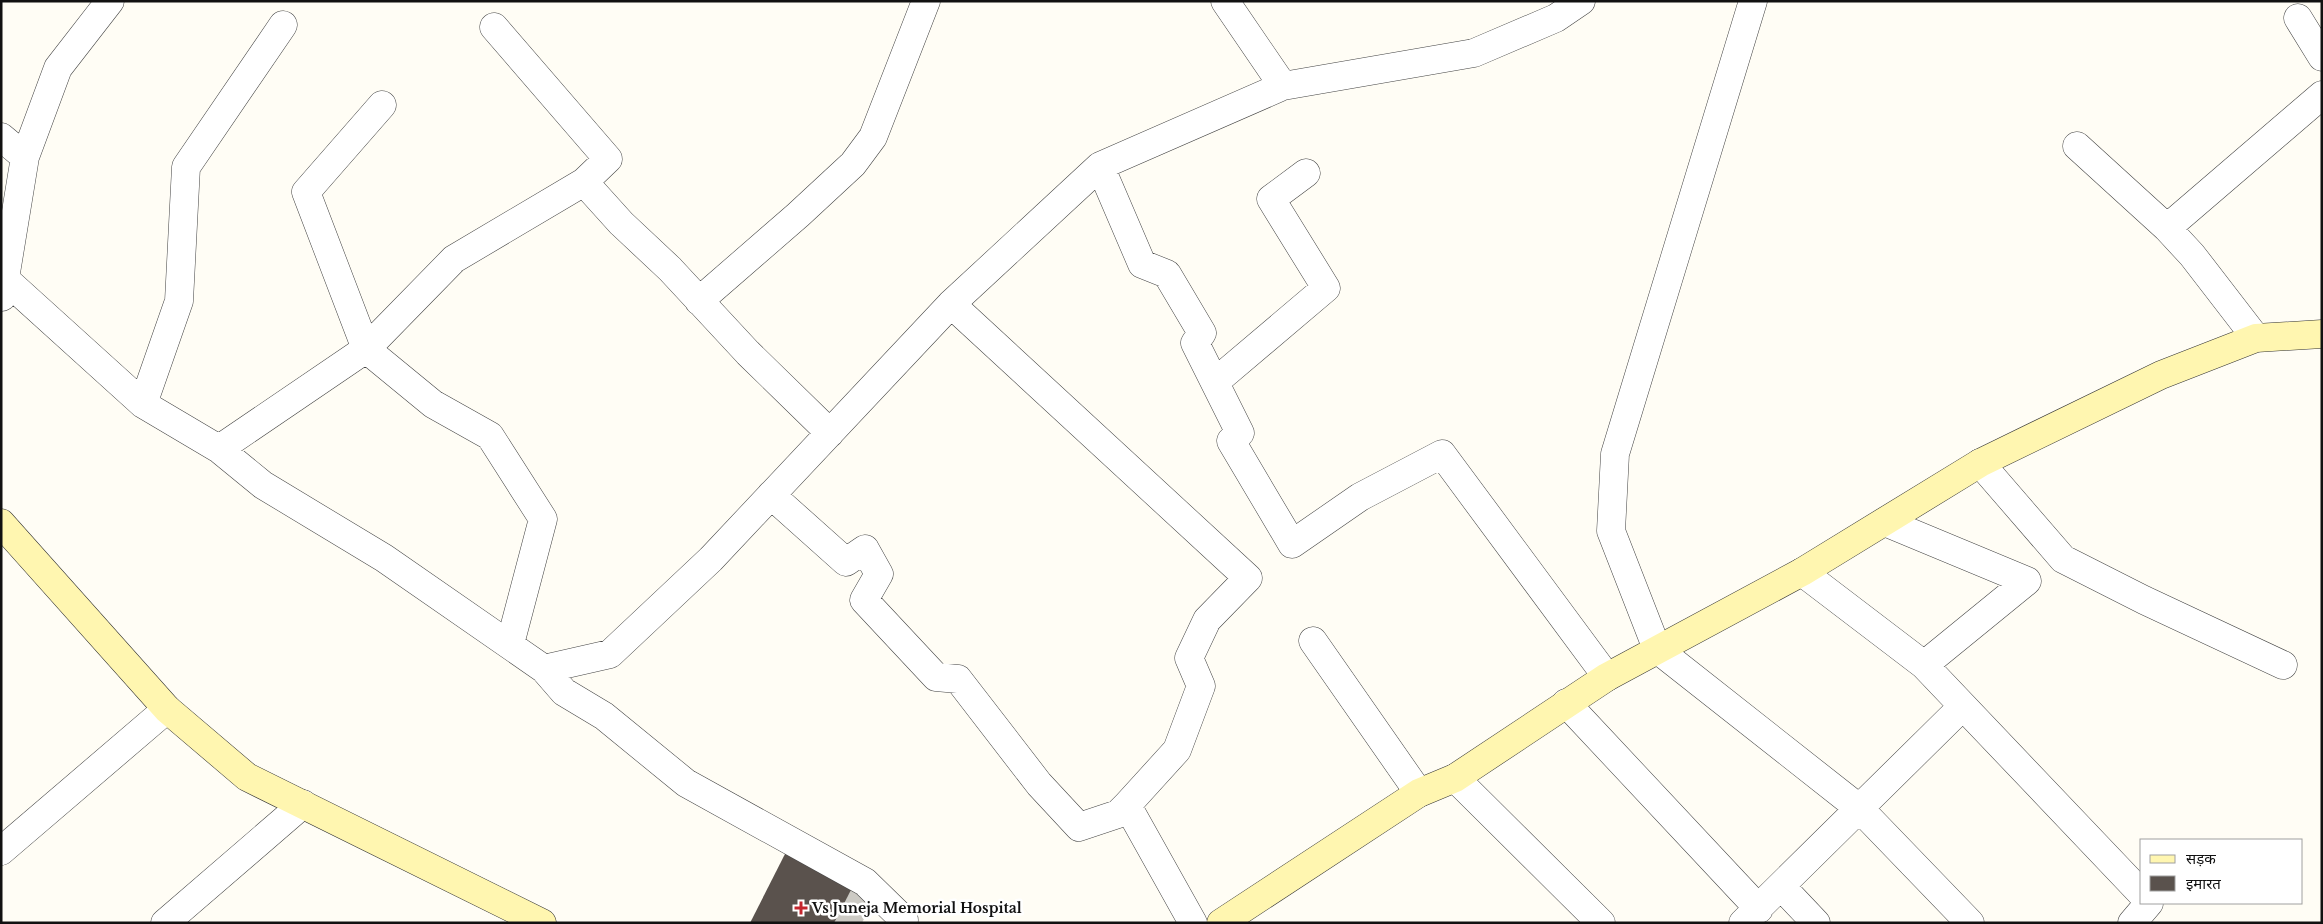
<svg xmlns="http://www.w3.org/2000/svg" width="2323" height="924" viewBox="0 0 2323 924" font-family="'Libre Baskerville','Noto Sans Devanagari',serif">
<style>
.shadow{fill:#0003}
.building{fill:#5a524d}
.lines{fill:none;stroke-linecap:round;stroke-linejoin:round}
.minor-casing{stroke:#444;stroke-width:29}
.secondary-casing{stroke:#333;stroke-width:29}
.minor{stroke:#fff;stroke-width:28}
.secondary{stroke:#fff6b0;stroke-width:28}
.poi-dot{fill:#c4262e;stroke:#fff;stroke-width:2}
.labels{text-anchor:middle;stroke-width:5;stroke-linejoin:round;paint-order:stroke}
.poi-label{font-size:14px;font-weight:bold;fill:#111;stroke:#fff;text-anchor:start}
</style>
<rect width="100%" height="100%" fill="#fffdf5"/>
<!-- shadow -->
<path class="shadow" d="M 852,887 L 870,906 L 862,923 L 752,923 Z"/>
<!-- building -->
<path class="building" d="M 786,852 L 853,886 L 834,923 L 750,923 Z"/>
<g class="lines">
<!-- minor casing -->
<g class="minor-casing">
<path id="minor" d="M 1225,1 L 1283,86
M 1753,1 L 1615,454 L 1611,531 L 1657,649 L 1860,809 L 1970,923
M 2298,18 L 2322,57
M 382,105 L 306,192 L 366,349 L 433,404 L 490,436 L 543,519 L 510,644
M 1,137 L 25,157
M 2077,146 L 2167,228 L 2192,255 L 2256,338
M 1100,166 L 1142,264 L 1167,274 L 1202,333 L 1195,343 L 1240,433 L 1231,441 L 1292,544 L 1360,497 L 1442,454 L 1607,677
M 584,182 L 621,223 L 670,269 L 748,353 L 830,433
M 2167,228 L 2322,95
M 6,280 L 143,404 L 219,449 L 263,485 L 384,558 L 544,669 L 610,654 L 711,559 L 951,304 L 1100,166 L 1283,86 L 1474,53 L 1556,18 L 1581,1
M 2,297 L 25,157 L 58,68 L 110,1
M 699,301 L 798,215 L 853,164 L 873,137 L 926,1
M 951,304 L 1248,578 L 1207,620 L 1189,658 L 1201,686 L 1177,750 L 1127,805
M 1215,382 L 1326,288 L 1271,199 L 1306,173
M 143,404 L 179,301 L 186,167 L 283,25
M 219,449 L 366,349 L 454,259 L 584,182 L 608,159 L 494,27
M 1980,463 L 2063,559 L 2144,600 L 2283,665
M 771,495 L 846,562 L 865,549 L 879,574 L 864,600 L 936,677 L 958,679 L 1039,784 L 1079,827 L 1118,814 L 1127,805 L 1193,923
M 1885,522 L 2027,581 L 1924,665
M 1802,572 L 1924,665 L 2142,894
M 1313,641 L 1419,793
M 544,669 L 564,692 L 604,716 L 686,783 L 865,882 L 904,920
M 1566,703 L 1759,909
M 1455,778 L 1601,923
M 1,851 L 167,709
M 1781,886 L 1816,923
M 165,923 L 303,804
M 1743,923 L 1963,706
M 2132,923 L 2149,903"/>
</g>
<!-- secondary casing -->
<g class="secondary-casing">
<path id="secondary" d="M 1,523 L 167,709 L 247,777 L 542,923
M 1221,923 L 1419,793 L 1455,778 L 1607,677 L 1802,572 L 1980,463 L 2161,375 L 2256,338 L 2322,334"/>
</g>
<!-- minor -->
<use href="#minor" class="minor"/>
<!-- secondary -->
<use href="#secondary" class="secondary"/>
</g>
<!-- markers -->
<path class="poi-dot" d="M798.5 900.5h5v5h5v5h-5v5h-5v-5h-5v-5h5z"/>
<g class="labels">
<!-- poi labels -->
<g class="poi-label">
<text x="812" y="913">Vs Juneja Memorial Hospital</text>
</g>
</g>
<!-- border -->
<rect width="2323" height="924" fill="none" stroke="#111111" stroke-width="5"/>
<!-- legend -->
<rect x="2140" y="839" width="162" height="65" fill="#ffffff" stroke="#a0a0a0"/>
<rect x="2150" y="855" width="25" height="8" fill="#fff6b0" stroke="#a0a0a0"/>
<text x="2186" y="864" font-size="15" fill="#111111">सड़क</text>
<rect x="2150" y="876" width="25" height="15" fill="#5a524d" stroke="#a0a0a0"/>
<text x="2186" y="889" font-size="15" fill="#111111">इमारत</text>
</svg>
